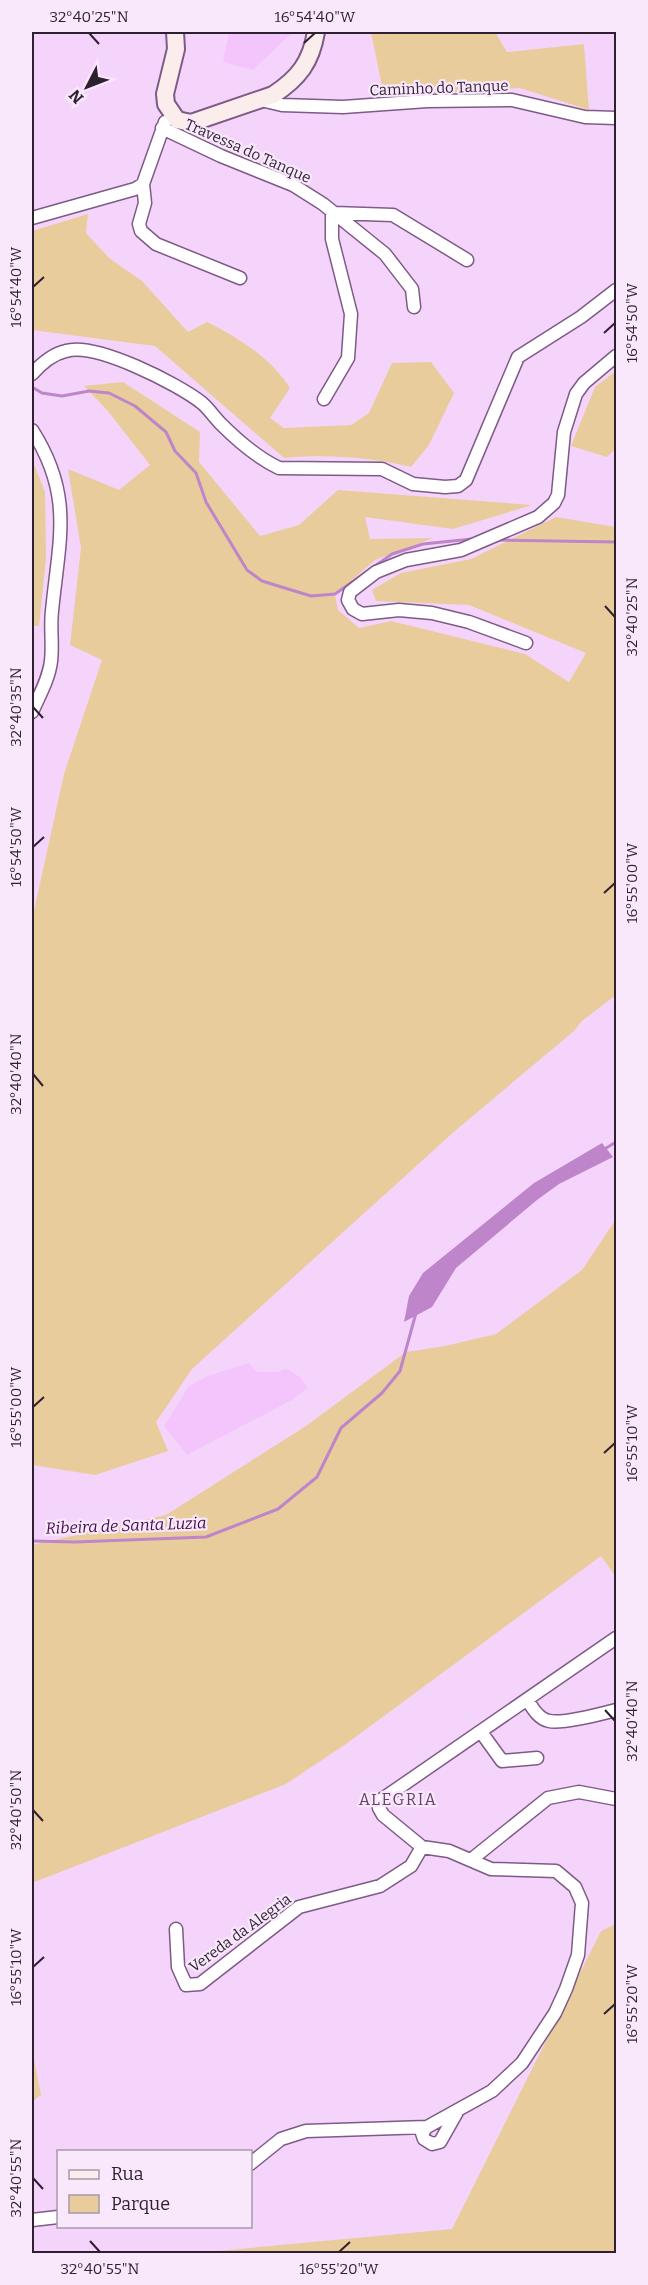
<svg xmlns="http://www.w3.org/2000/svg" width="648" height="2285" viewBox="0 0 648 2285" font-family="Bitter,serif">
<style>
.built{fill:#f4c5fd}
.green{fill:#e9cc9c}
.water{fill:#bf85ca}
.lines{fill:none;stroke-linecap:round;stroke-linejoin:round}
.stream{stroke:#bf85ca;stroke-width:3}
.street-casing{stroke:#7e5a86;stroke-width:15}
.secondary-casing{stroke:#7e5a86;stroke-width:20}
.street{stroke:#fff;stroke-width:12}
.secondary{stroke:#fbedec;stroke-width:16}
.ticks{fill:none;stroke:#2e1f31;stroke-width:2}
.labels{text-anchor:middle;stroke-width:4.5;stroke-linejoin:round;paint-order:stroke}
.street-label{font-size:15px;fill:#2e1f31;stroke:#f9e8fc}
.water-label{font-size:16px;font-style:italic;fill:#420c4c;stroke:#f9e8fc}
.neighbourhood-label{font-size:16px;letter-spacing:1.5px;fill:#63406a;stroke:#f9e8fc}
.neatline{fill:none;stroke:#2e1f31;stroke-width:2}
.ticks-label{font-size:15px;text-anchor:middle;fill:#2e1f31}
</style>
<rect width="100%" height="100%" fill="#f5d4fc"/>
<!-- built -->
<path class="built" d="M 229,32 L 293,32 L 253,70 L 223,62 Z
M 249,1363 L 257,1372 L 278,1372 L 286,1368 L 300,1377 L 308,1388 L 292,1400 L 187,1455 L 164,1426 L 189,1386 L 208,1376 Z"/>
<!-- green -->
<path class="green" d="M 371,32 L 495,32 L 507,52 L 584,44 L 589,110 L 520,88 L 384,96 Z
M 88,214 L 86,233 L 109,258 L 142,281 L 188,332 L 207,322 C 239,338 271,358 290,388 L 270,418 L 284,428 L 351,425 L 369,413 L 392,363 L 431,362 L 454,393 L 429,445 L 411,467 C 370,457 326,454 284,458 L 155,346 L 32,330 L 32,231 Z
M 616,371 L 616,448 L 607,457 L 571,446 L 595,387 Z
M 123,382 L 200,432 L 199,462 L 260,536 L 299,525 L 338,490 L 532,505 L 453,529 L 365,517 L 370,539 L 433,538 L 375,560 L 335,595 L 338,610 L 359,628 L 391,621 L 525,654 L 569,682 L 586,653 L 469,605 L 376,601 L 372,590 L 401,573 L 471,559 L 556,517 L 616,527 L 616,995 L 582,1021 L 574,1031 L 456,1130 L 192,1369 L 156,1422 L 168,1451 L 95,1475 L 32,1465 L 32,920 L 64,774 L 102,660 L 70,645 L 81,548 L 68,469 L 119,490 L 150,465 L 107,410 L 84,386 Z
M 32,459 L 45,492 L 46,558 L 39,626 L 32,626 Z
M 616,1219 L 616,1577 L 601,1556 L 346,1744 L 286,1784 L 32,1883 L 32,1545 L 166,1515 L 306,1426 L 406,1352 L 445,1346 L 496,1334 L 582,1270 Z
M 616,1924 L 616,2253 L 186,2254 L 452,2229 L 601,1931 Z
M 32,2049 L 41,2095 L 32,2102 Z"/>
<!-- water -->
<path class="water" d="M 602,1143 L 613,1157 L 559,1184 L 537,1200 L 456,1268 L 432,1307 L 404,1322 L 409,1296 L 423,1273 L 534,1183 Z"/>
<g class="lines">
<!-- stream -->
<path class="stream" d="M 32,387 L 42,393 L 62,396 L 89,391 L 109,393 L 135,406 L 166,432 L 175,451 L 196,473 L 206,502 L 247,570 L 262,581 L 311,596 L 335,594 L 392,554 L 423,544 L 472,539
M 497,540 L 616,542
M 603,1150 L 616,1142
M 32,1541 L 75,1542 L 206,1537 L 278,1509 L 317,1477 L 341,1428 L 382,1393 L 400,1371 L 416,1313"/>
<!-- street casing -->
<g class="street-casing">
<path id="street" d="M 261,100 L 282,105 L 343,107 L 427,101 L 512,100 L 585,117 L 616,118
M 165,122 L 143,184 L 145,203 L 139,224 L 141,231 L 156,244 L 240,278
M 162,128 L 221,156 L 293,185 L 323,204 L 385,254 L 412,289 L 414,307
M 334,213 L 393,215 L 467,260
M 32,218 L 135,189 L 143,184
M 32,374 C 41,364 52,354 66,351 C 96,342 178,384 202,403 C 209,409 214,417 221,424 C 237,440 258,458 279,468 L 382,469 L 413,484 L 445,487 L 458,486 L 466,480 L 518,357 L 581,317 L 616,290
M 324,399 L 348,358 L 351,314 L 332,239 L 332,213
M 32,430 C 74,496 59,539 52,611 C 50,627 53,644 51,661 C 49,679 39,696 32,712
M 526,643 L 469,622 L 432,613 L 399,610 L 362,614 L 353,609 L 348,600 L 350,592 L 376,572 L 406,560 L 461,550 L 538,517 L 554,503 L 558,495 L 564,432 L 576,394 L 584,383 L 616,356
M 528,1701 C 533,1709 539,1719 549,1721 C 563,1724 601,1714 616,1710
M 481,1732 L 502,1761 L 537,1758
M 472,1859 L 548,1798 L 579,1792 L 616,1799
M 176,1929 L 178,1967 L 186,1985 L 200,1984 L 299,1907 L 380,1886 L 411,1866 L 422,1847
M 457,2112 L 440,2142 L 432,2144 L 424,2139 L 422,2133 L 427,2127 L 492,2091 L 522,2063 L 555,2013 L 566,1989 L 578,1955 L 582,1903 L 575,1887 L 556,1871 L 491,1869 L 449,1851 L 422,1847 L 383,1815 L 379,1808 L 381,1800 L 616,1638
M 250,2164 L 281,2139 L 306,2131 L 427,2127
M 32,2220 L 58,2217"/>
</g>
<!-- secondary casing -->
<g class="secondary-casing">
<path id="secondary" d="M 175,32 L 176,49 L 165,94 L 166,104 L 177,120 L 191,123 L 273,95 C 299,78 311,62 316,32"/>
</g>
<!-- street -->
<use href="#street" class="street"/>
<!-- secondary -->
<use href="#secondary" class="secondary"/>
</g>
<!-- ticks -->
<path class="ticks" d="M 89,33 L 99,44M 304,43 L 315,33M 33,287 L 44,277M 604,333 L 615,323M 605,606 L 615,617M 33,707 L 43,718M 33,847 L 44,837M 604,893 L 615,883M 33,1074 L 43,1086M 33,1407 L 44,1397M 604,1453 L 615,1443M 605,1710 L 615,1721M 33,1810 L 43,1821M 33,1967 L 44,1957M 604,2014 L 615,2004M 33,2178 L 43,2189M 90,2241 L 100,2252M 339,2252 L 350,2242"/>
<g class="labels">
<!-- street labels -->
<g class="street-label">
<text transform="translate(439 88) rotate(-2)" y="5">Caminho do Tanque</text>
<text transform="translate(248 151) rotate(24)" y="5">Travessa do Tanque</text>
<text transform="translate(240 1933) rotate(-36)" y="5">Vereda da Alegria</text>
</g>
<!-- water labels -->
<g class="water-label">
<text transform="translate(126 1525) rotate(-2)" y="6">Ribeira de Santa Luzia</text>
</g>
<!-- neighbourhood labels -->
<g class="neighbourhood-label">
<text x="398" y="1805">ALEGRIA</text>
</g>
</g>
<!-- border -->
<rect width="648" height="2285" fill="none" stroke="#f9e8fc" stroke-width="66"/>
<!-- legend -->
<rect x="57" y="2150" width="195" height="78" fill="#f9e8fc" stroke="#a898ab" stroke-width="1.5"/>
<rect x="69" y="2170" width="30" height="9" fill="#fbedec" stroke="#a898ab" stroke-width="1.5"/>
<text x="111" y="2180" font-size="18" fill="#2e1f31">Rua</text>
<rect x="69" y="2195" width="30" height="18" fill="#e9cc9c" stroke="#a898ab" stroke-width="1.5"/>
<text x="111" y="2210" font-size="18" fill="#2e1f31">Parque</text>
<!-- north arrow -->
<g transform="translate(87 87) rotate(228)" stroke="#f9e8fc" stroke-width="4.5" paint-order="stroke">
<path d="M0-4.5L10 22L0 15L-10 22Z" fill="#2e1f31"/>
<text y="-9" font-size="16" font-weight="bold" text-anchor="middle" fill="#2e1f31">N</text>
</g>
<rect x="33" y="33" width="582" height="2219" class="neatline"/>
<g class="ticks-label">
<text x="89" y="22">32°40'25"N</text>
<text x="315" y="22">16°54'40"W</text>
<text transform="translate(16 287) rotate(-90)" y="5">16°54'40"W</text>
<text transform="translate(632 323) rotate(-90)" y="5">16°54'50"W</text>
<text transform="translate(632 617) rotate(-90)" y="5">32°40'25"N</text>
<text transform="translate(16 707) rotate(-90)" y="5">32°40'35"N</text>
<text transform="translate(16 847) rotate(-90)" y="5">16°54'50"W</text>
<text transform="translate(632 883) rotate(-90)" y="5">16°55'00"W</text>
<text transform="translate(16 1074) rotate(-90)" y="5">32°40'40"N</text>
<text transform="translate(16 1407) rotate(-90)" y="5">16°55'00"W</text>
<text transform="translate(632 1443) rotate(-90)" y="5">16°55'10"W</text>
<text transform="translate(632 1721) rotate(-90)" y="5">32°40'40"N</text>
<text transform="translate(16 1810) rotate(-90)" y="5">32°40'50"N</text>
<text transform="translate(16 1967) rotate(-90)" y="5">16°55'10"W</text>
<text transform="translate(632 2004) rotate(-90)" y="5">16°55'20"W</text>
<text transform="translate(16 2178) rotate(-90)" y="5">32°40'55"N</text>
<text x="100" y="2274">32°40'55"N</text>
<text x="339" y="2274">16°55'20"W</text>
</g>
</svg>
